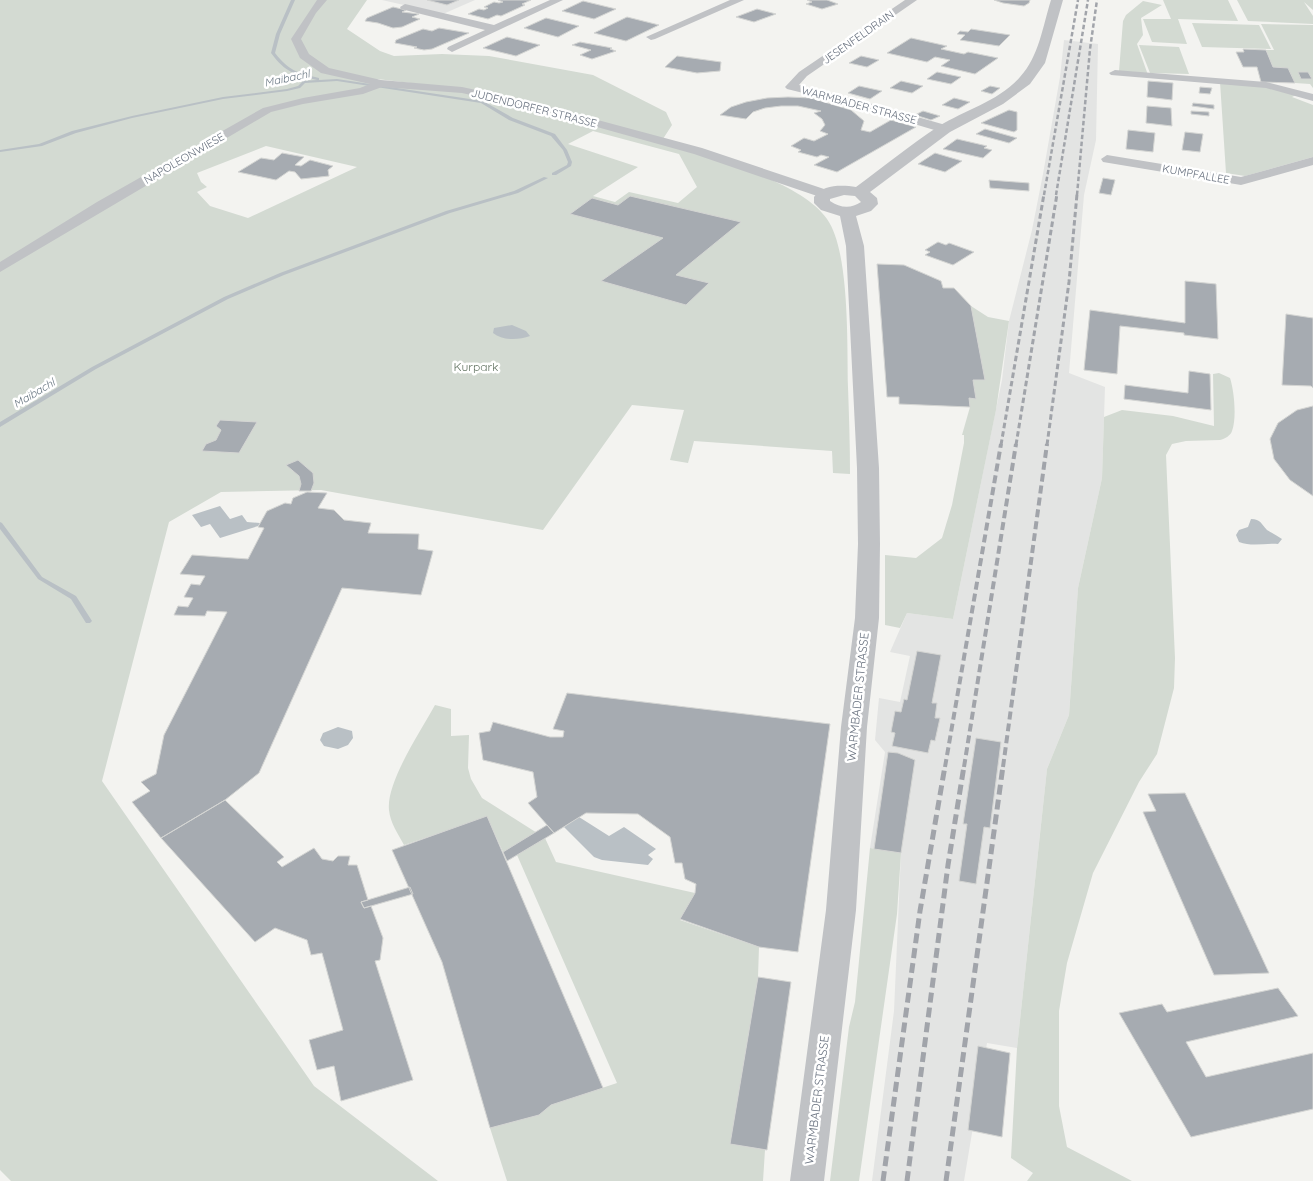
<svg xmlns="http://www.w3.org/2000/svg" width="1313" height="1181" viewBox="0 0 1313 1181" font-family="Quicksand,sans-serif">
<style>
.built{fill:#e3e4e3}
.green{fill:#d3dad2;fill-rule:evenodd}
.water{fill:#b9c0c5}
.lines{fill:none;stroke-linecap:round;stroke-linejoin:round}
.stream{fill:#b9c0c5;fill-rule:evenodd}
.building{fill:#a6abb1;stroke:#d4d5d3}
.minor{fill:#c0c2c5;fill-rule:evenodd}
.tertiary{fill:#c0c2c5;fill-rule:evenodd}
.rail-far3{stroke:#a1a4aa;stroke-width:2.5;stroke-dasharray:4.5 2.5;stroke-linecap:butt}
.rail-far2{stroke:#a1a4aa;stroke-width:3;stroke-dasharray:5.5 3;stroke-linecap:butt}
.rail-far1{stroke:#a1a4aa;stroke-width:4;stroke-dasharray:8 4;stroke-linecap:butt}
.rail{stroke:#a1a4aa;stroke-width:5;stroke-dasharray:10 5;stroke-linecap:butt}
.labels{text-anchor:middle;stroke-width:5;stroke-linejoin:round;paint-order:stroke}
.far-street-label{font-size:11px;fill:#666f7d;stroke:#fff}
.far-water-label{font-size:11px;font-style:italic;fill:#677581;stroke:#fff}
.park-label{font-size:12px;fill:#647564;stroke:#fff}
.street-label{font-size:12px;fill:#666f7d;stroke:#fff}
</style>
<rect width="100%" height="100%" fill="#f3f3f0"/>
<!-- built -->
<path class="built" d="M 382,0 L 475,0 L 443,14 Z
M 1064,40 L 1098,44 L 1096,140 L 1084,195 L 1069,373 L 1105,387 L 1102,478 L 1078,588 L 1069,715 L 1047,769 L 1017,1048 L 987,1043 L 964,1181 L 872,1181 L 894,1011 L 901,853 L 870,848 L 885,752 L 875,740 L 879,698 L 900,702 L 910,656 L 890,652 L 907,613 L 953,619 L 1002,380 L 1009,321 L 1032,230 L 1043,174 L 1060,77 Z"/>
<!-- green -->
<path class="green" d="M 0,0 L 367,0 L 347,29 L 380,51 L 394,56 L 442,54 L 489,56 L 593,75 L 666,112 L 672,125 L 661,142 C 705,156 800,180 827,219 C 850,251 847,346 848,387 C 849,416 850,445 850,474 L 833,473 L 832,451 L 694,441 L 688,463 L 670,460 L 684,410 L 632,405 L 543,530 L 321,490 L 221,492 L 169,522 L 102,781 L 314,1086 L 438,1181 L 11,1181 L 0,1170 ZM 377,79 L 461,89 L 526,101 L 462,92 L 387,86 ZM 593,131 L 679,154 L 697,187 L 678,203 L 629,192 L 615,202 L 593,196 L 638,167 L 568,144 ZM 266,146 L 357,167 L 248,218 L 210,206 L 197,192 L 207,187 L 201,182 L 197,173 Z
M 1163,0 L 1228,0 L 1238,21 L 1178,19 L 1187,44 L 1152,42 L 1143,19 L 1171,19 Z
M 1237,0 L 1313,0 L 1313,10 L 1304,2 L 1313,16 L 1313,24 L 1248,21 Z
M 1143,1 L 1162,5 L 1141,18 L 1143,35 L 1137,44 L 1148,75 L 1119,71 L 1123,21 L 1126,15 Z
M 1192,23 L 1259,25 L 1271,49 L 1202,47 Z
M 1261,24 L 1313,25 L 1313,88 L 1310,84 L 1295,83 L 1287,68 L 1273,67 L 1266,50 L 1274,50 Z
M 1139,45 L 1179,47 L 1189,74 L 1150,73 Z
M 1220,82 L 1264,86 L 1296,95 L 1292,97 L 1313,105 L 1313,157 L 1245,176 L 1226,173 Z
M 971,306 L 988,317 L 1009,321 L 996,410 L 953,619 L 907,613 L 900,628 L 885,625 L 885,555 L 916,558 L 942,538 L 952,505 L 964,443 L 964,435 L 962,435 L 970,407 L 969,398 L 975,399 L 973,380 L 985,380 Z
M 1219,373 L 1230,378 C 1234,390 1237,418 1232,431 C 1231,435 1225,439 1220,440 L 1186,441 L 1172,444 L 1166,455 L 1175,658 L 1174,688 L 1157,754 L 1139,782 L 1093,873 L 1067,963 L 1059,1011 L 1059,1106 L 1067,1147 L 1132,1181 L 1027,1181 L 1033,1173 L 1011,1158 L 1017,1048 L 1047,769 L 1069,715 L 1078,588 L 1102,478 L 1104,417 L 1122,410 L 1173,416 L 1214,426 L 1213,374 Z
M 435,705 L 451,709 L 451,736 L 469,735 L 468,768 L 471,779 L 482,798 L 545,838 L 556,862 L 695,893 L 680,920 L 759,947 L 758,977 L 730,1144 L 765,1150 L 763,1181 L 507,1181 L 490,1128 L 539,1115 L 551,1105 L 617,1083 L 517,855 L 511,848 L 503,852 L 487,817 L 404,845 C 399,835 390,823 389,810 C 386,782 421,731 435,705 Z
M 870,848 L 901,853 L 897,914 L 859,1181 L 830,1181 L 849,1027 L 855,1002 Z"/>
<!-- water -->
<path class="water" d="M 512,325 L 526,331 L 530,336 C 519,340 503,341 493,333 L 494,328 Z
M 220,506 L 230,519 L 242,515 L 247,522 L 260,523 L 258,526 L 220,538 L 210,524 L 201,527 L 192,515 Z
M 1251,519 C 1261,519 1261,524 1267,530 C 1272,533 1277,536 1282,539 L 1278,544 C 1265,543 1252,547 1239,542 L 1236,535 L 1239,530 L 1248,527 Z
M 338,727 L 352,731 L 353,738 L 348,745 L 338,749 L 324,746 L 320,740 L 323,733 Z
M 579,817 L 609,836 L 624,827 L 656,849 L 648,855 L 653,859 L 648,865 L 602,860 L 594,857 L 564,827 Z"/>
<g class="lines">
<!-- stream -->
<path class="stream" d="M 291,0 L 295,0 L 280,34 L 275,53 C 289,71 298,73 319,78 L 319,80 L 337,79 L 483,101 L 513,118 L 555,134 L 567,150 L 572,162 L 571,166 L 556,175 L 552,175 L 552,173 L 567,165 L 568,162 L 563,150 L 551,136 L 509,120 L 481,103 L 337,81 L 305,83 L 300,88 L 287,91 L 223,99 L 132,118 L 76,133 L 42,146 L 0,152 L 0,150 L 39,144 L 72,131 L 132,116 L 223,97 L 287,89 L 298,86 L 303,81 L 317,80 C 294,74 286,73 271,53 L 276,34 Z
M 544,177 L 548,178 L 518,193 L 450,213 L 284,275 L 228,299 L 96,369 L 0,427 L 0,422 L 92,367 L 224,297 L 280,273 L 446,211 L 514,191 Z
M 0,522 L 2,523 L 42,577 L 76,596 L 92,621 L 90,623 L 86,623 L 71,599 L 38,579 L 0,529 Z"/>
</g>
<!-- building -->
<path class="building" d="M 427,0 L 459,0 L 447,5 Z
M 498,0 L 531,0 L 522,4 L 525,5 L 501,16 L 497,15 L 488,19 L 468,14 L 479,9 L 484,10 L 488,8 L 484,7 L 494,2 L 499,3 L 503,2 Z
M 807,0 L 827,0 L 838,4 L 822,9 L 806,4 L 812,2 Z
M 994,0 L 1030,0 L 1029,3 L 1024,6 L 1003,3 Z
M 583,1 L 616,9 L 594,19 L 562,11 Z
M 393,7 L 406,10 L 402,12 L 419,14 L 412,17 L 420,19 L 402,27 L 393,28 L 378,23 L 365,21 L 367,18 Z
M 757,9 L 776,14 L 754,22 L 736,17 Z
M 627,17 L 659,25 L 626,41 L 594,33 Z
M 546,18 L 579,26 L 558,37 L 524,28 Z
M 439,28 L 469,33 L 432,49 L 424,50 L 414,48 L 417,47 L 395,43 L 396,40 L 423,29 L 432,31 Z
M 971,29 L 1010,35 L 999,46 L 960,40 L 965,35 L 957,34 L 960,31 L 968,32 Z
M 507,37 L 540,45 L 516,56 L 483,48 Z
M 911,38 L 947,46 L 941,49 L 964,54 L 968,52 L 998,58 L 975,74 L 941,66 L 950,60 L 935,57 L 927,62 L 887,53 Z
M 580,42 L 612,48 L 610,49 L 616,51 L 592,59 L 580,55 L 591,50 L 572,45 Z
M 1243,49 L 1266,50 L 1273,67 L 1288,68 L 1295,83 L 1261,82 L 1257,67 L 1243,67 L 1236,52 L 1244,52 Z
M 677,56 L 721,62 L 720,71 L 697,73 L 665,67 Z
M 861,56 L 879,60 L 867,67 L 849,63 Z
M 937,72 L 961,77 L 951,84 L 927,79 Z
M 1298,72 L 1308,72 L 1312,79 L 1301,79 Z
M 901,81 L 923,86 L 912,93 L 890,88 Z
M 1148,81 L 1173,83 L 1172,100 L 1147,97 Z
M 859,86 L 882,91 L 870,99 L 848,93 Z
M 990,86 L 1000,88 L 992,94 L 981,91 Z
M 1200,87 L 1212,88 L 1210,94 L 1199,93 Z
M 788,97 L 811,98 L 851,110 L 864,121 L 861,130 L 870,132 L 891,120 L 916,127 L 837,172 L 814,165 L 829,157 L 821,155 L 817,157 L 798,152 L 801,150 L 791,146 L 804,138 L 814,141 L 828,134 L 820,131 L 825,125 L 822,119 L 814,113 L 821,111 L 798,106 L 781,106 L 765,108 L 753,112 L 746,119 L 720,115 L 731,107 L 746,102 L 767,98 Z
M 954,98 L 970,102 L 958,109 L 942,105 Z
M 1193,103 L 1214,105 L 1214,109 L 1192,106 Z
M 1147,106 L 1171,108 L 1172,126 L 1146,123 Z
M 1009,110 L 1017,112 L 1017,130 L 1014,132 L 981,123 Z
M 923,111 L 940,116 L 931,120 L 915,115 Z
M 1191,111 L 1209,112 L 1209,116 L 1191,114 Z
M 985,129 L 1017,138 L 1009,143 L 976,134 Z
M 1128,130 L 1155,133 L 1153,152 L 1126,149 Z
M 1185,132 L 1203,134 L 1200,152 L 1182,150 Z
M 957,139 L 987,146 L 984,148 L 992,150 L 983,158 L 943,149 Z
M 282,153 L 304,157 L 295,165 L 301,166 L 310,160 L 333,166 L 328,170 L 329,176 L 301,179 L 295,172 L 289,171 L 276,180 L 238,172 L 261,158 L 274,160 Z
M 935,153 L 962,161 L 945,172 L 918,164 Z
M 1103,178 L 1115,180 L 1111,195 L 1099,193 Z
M 989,180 L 1029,183 L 1029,191 L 990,188 Z
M 630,196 L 741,222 L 676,275 L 709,283 L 686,305 L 601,281 L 663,238 L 570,214 L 592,198 L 618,205 Z
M 938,242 L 946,245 L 949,243 L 974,252 L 953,265 L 925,255 L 930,252 L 925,250 Z
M 877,264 L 904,265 L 941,281 L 943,288 L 954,288 L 971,306 L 985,380 L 973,380 L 976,399 L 969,398 L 970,407 L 899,404 L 899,397 L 887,397 Z
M 1185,281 L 1216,284 L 1218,339 L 1184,335 L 1184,333 L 1120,326 L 1117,374 L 1084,370 L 1090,310 L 1185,323 Z
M 1286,314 L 1313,318 L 1313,388 L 1311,386 L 1282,385 Z
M 1189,371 L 1210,374 L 1211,410 L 1124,399 L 1125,385 L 1188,393 Z
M 1313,406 L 1313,496 L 1290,480 L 1274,459 L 1270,439 L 1278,423 L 1297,410 Z
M 220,420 L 257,422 L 239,453 L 202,451 L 206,444 L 216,440 L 221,430 L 216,426 Z
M 298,460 L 313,473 L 314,483 L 311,491 L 299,491 L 301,484 L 299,476 L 286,465 Z
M 307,492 L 327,493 L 318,508 L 334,510 L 344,520 L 371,523 L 368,533 L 419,534 L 418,549 L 433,551 L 421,595 L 342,588 L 259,773 L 225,800 L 161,838 L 132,802 L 150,791 L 141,782 L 156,774 L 164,735 L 227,612 L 207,611 L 205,616 L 174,615 L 178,606 L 188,607 L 193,598 L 184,597 L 191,584 L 200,585 L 205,576 L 180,574 L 192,555 L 248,559 L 264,528 L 258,527 L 267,511 L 285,503 L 291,504 L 293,498 Z
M 917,651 L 941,655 L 932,703 L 937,703 L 935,718 L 940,718 L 935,741 L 931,740 L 928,753 L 892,746 L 895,733 L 891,732 L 895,711 L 901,712 L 904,699 L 907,700 Z
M 567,693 L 830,724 L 798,952 L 759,947 L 680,919 L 695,893 L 696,884 L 685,879 L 682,863 L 675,863 L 670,837 L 638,814 L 586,813 L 554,833 L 528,803 L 537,797 L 533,772 L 483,760 L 479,733 L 490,731 L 493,722 L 550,737 L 563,737 L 564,731 L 553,729 Z
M 976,738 L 1001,742 L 990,828 L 984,827 L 976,884 L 959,881 L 967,824 L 963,824 Z
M 888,752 L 898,753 L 915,760 L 901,853 L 874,849 Z
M 1185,793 L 1238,906 L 1269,973 L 1214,975 L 1143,812 L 1156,811 L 1148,794 Z
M 225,800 L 284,857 L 277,862 L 282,867 L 314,848 L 322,859 L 333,861 L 338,856 L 350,856 L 348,865 L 357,865 L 368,900 L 361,902 L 364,908 L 371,906 L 383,938 L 380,960 L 375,961 L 413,1080 L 341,1101 L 334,1066 L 317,1070 L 309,1040 L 343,1030 L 322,953 L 311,955 L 307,940 L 275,928 L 255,942 L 161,838 Z
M 487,816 L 603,1088 L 551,1105 L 539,1115 L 490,1128 L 442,962 L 392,850 Z
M 547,825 L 554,833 L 507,861 L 503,852 Z
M 410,887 L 413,894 L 364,908 L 361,902 Z
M 758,977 L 791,982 L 767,1150 L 730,1144 Z
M 1278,988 L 1298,1016 L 1186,1042 L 1206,1077 L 1313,1053 L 1313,1109 L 1191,1137 L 1119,1013 L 1162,1004 L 1167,1012 Z
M 978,1046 L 1010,1053 L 1002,1137 L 968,1130 Z"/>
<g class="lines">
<!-- minor -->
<path class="minor" d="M 317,0 L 327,0 L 316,13 L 301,39 L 309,54 L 329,68 L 381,80 L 462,87 L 527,101 L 702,148 L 830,191 L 831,194 L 830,197 L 820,197 L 694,154 L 525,107 L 462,93 L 382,87 L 363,94 L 303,104 L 271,112 L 0,272 L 0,262 L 97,202 L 263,108 L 303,98 L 360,88 L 370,84 L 321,73 L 300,58 L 291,39 Z
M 550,0 L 563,0 L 452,52 L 447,49 L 448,47 L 485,30 L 401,9 L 400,7 L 405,4 L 494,25 Z
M 730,0 L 744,0 L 655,39 L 651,40 L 646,37 Z
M 905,0 L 917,0 L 807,76 L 799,85 L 851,98 L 949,126 L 951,129 L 949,132 L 941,132 L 844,103 L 787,89 L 785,87 L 799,72 Z
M 1115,70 L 1266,82 L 1313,94 L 1313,101 L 1266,88 L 1111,75 L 1109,73 Z
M 1107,155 L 1241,177 L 1313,157 L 1313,165 L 1241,185 L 1103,162 L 1101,159 Z"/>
<!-- tertiary -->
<path class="tertiary" d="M 1051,0 L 1063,0 L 1045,63 L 1030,84 L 1003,104 L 950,132 L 870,192 L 877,198 L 878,204 L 871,211 L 856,216 L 864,246 L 879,468 L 880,544 L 879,618 L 867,727 L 856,910 L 824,1181 L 790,1181 L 826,910 L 841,727 L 855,618 L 858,544 L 857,468 L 846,246 L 840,216 L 821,210 L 814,203 L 814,197 C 823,184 842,185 856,187 C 883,167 910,145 939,126 C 965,110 999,101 1020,77 C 1039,57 1043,25 1051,0 ZM 844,195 L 855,196 L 861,202 C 851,209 840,208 830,201 L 830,199 Z"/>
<!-- rail-far3 -->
<path class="rail-far3" d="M 1044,195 L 1078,0
M 1056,195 L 1088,0
M 1077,195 L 1090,49 L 1097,0"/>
<!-- rail-far2 -->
<path class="rail-far2" d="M 1001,445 L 1044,194
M 1016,445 L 1057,194
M 1047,445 L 1069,282 L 1077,194"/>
<!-- rail-far1 -->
<path class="rail-far1" d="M 945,767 L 1001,444
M 964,767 L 1016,444
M 1003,767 L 1047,444"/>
<!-- rail -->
<path class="rail" d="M 883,1181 L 920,911 L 945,766
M 907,1181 L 948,865 L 964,766
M 946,1181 L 1003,766"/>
</g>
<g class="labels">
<!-- far-street labels -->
<g class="far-street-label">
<text transform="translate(858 37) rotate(-35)" y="4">JESENFELDRAIN</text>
<text transform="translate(859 105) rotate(15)" y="4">WARMBADER STRASSE</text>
<text transform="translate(534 108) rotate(14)" y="4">JUDENDORFER STRASSE</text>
<text transform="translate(184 158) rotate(-30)" y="4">NAPOLEONWIESE</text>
<text transform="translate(1196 174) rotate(10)" y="4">KUMPFALLEE</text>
</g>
<!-- far-water labels -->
<g class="far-water-label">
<text transform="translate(287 78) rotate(-12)" y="4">Maibachl</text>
<text transform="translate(34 393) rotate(-31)" y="4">Maibachl</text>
</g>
<!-- park labels -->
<g class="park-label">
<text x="476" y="371">Kurpark</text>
</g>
<!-- street labels -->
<g class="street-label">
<text transform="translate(858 697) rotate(-84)" y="4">WARMBADER STRASSE</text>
<text transform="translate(817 1100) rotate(-83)" y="4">WARMBADER STRASSE</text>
</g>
</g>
</svg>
